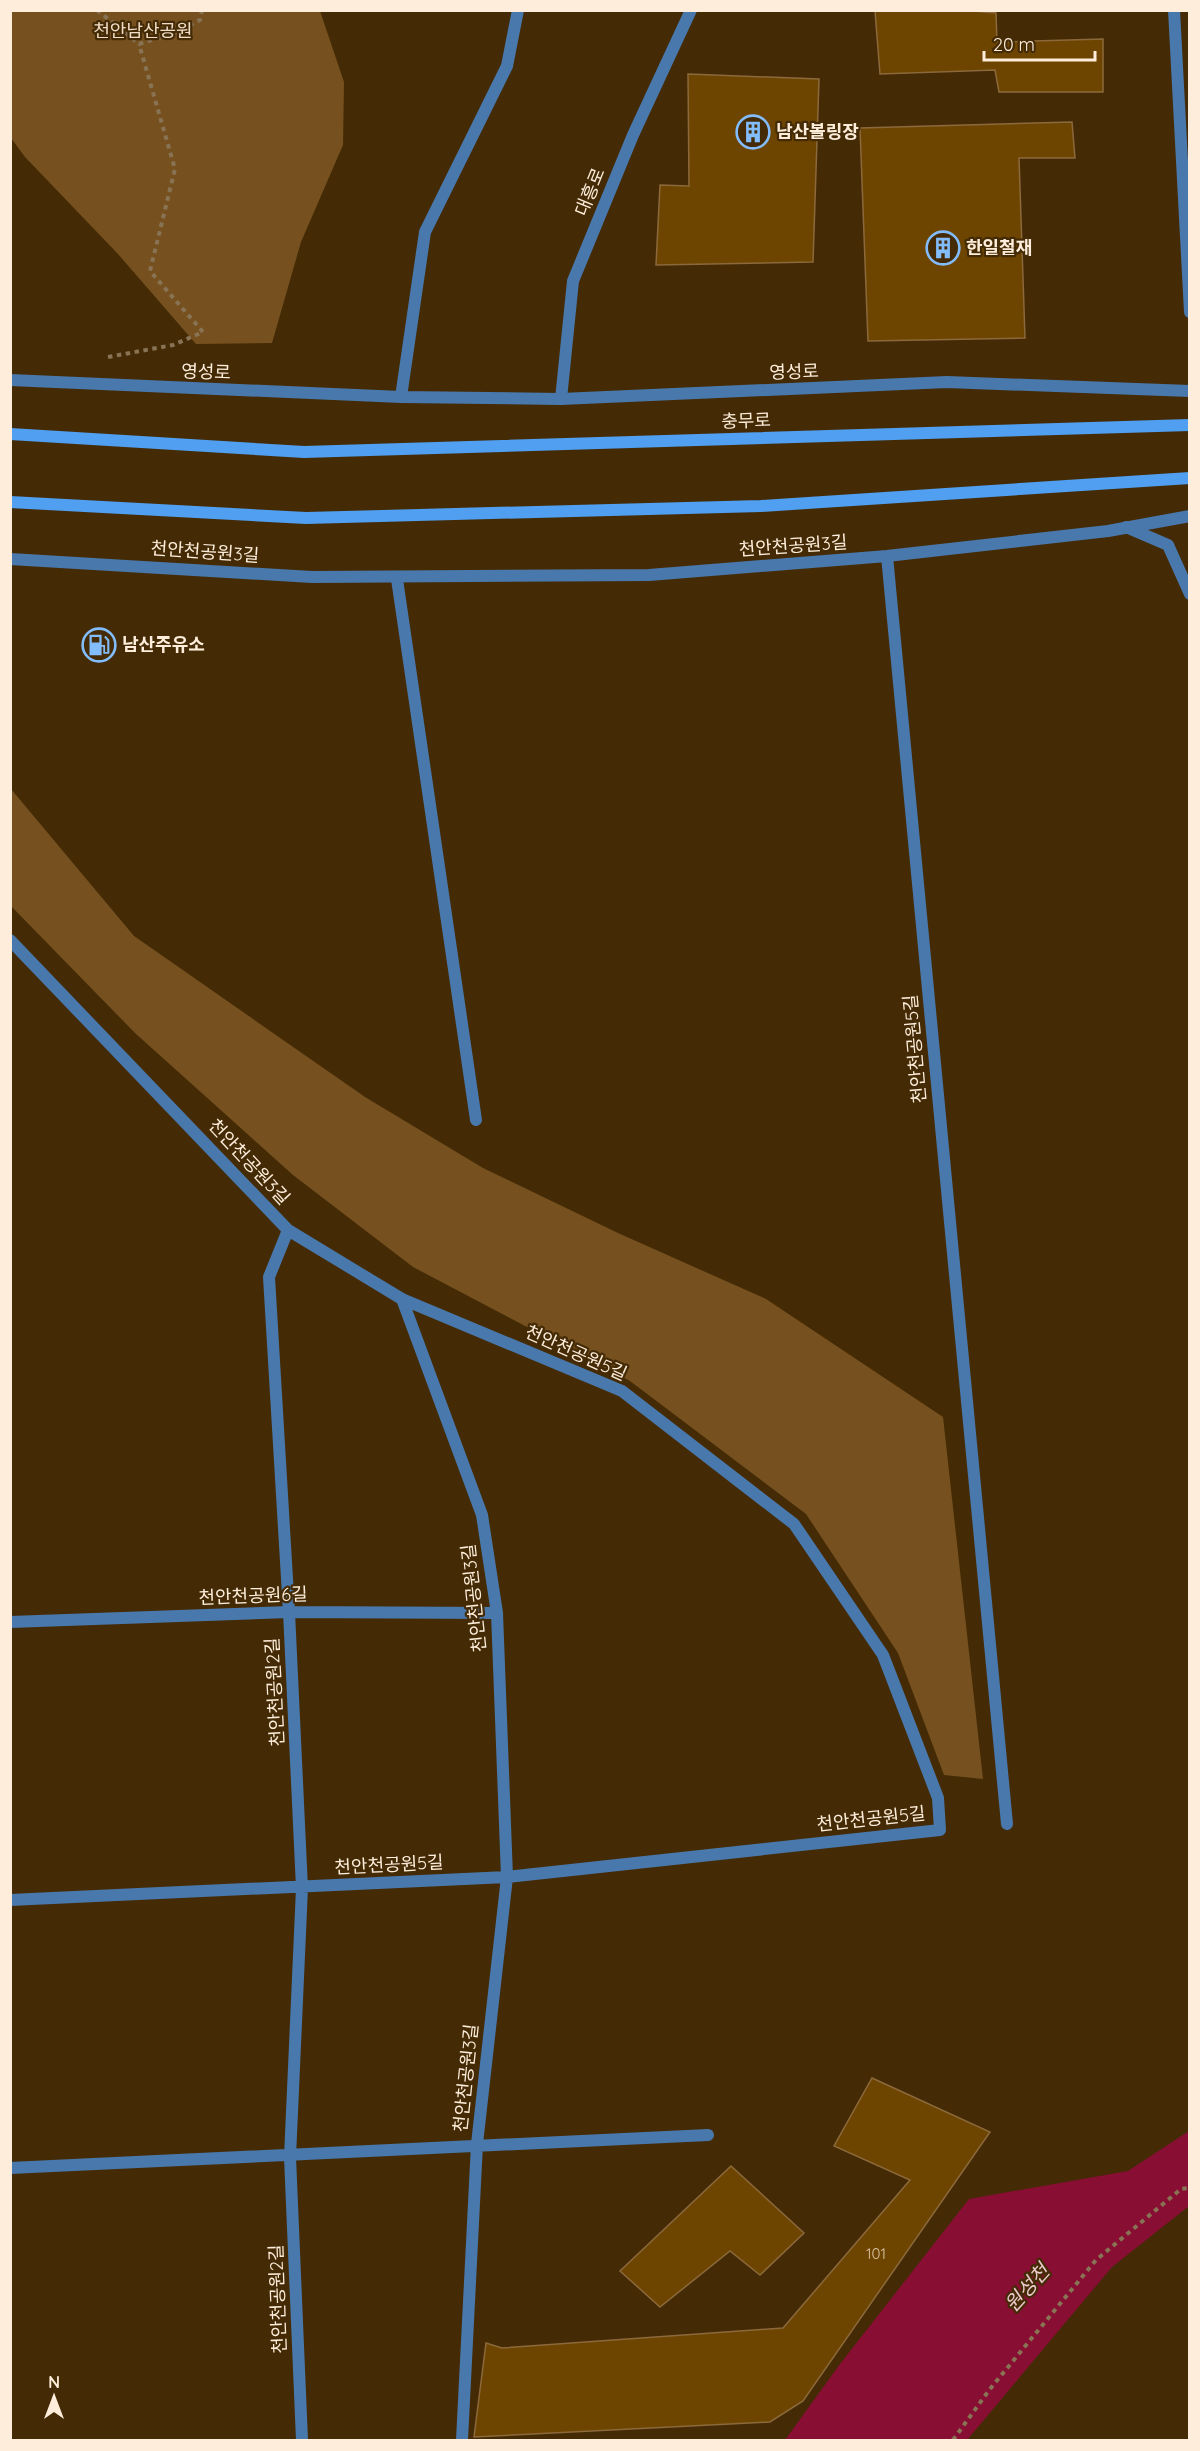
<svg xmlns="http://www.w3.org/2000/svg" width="1200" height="2451" viewBox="0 0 1200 2451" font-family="Quicksand,'Noto Sans KR',sans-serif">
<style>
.green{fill:#76511f}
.water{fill:#880e33}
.building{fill:#6e4500;stroke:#8c693b;stroke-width:1.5}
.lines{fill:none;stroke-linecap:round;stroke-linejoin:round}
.path{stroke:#897355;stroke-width:4;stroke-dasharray:4.5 4.5;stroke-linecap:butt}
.service{stroke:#4978ac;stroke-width:12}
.minor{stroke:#4978ac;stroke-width:12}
.tertiary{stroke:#4978ac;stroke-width:12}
.secondary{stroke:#509ff1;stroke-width:12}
.labels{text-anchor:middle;stroke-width:4.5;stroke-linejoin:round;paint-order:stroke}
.number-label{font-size:15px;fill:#d9c3a4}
.park-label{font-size:18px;fill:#f0ddc7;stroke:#442b06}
.poi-label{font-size:18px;font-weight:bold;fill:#fdedda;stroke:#442b06;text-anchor:start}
.street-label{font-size:18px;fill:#fdedda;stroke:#442b06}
.water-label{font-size:20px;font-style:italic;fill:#ebcacd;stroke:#442b06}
</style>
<rect width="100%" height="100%" fill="#442b06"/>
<!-- green -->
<path class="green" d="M 11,10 L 320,11 L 344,82 L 343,145 L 301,242 L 272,343 L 196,344 L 118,254 L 25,157 L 11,138 Z
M 11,789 L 134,936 L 365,1097 L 483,1168 L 618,1233 L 766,1299 L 943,1417 L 983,1779 L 944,1775 L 898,1653 L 806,1514 L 630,1381 L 413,1267 L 293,1175 L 135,1033 L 11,906 Z"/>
<!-- water -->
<path class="water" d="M 1189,2131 L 1189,2206 L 1112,2267 L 967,2440 L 785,2440 L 840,2364 L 969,2199 L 1128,2171 Z"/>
<!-- building -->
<path class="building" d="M 961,10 L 996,13 L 997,42 L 1103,39 L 1103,92 L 999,92 L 995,70 L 880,74 L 875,11 Z
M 688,74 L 819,79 L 813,262 L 656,265 L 660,185 L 689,186 Z
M 1072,122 L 1075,158 L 1019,158 L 1025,338 L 868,341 L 860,128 Z
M 872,2078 L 990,2132 L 803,2401 L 770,2422 L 474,2437 L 486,2343 L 502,2348 L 783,2328 L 910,2180 L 834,2146 Z
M 731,2166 L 804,2233 L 760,2275 L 730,2251 L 660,2307 L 620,2271 Z"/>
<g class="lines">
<!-- path -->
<path class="path" d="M 97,10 L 139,44 L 177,32 L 200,20 L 202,10
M 108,357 L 173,345 L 203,332 L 150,271 L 175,169 L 139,44
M 953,2440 L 990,2389 L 1096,2260 L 1181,2189 L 1190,2188"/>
<!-- service -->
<path class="service" d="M 401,397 L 425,232 L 507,66 L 518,10
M 561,399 L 573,281 L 633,135 L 691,10"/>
<!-- minor -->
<path class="minor" d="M 10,380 L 401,397 L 561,399 L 947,382 L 1190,391
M 887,556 L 1007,1824
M 10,559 L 312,577 L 649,575 L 887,556 L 1108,531 L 1190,516
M 397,579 L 476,1120
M 10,940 L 288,1230 L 402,1299 L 482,1515 L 497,1613 L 507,1877 L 477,2144 L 462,2440
M 288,1230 L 269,1277 L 289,1612 L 302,1888 L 290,2157 L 302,2440
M 10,1622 L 289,1612 L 497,1613
M 10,1900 L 507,1877 L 940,1830 L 938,1798 L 883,1655 L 794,1524 L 622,1391 L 402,1299
M 10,2168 L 708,2135"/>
<!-- tertiary -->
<path class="tertiary" d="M 1174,10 L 1190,312
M 1126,527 L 1168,545 L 1190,594"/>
<!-- secondary -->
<path class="secondary" d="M 10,434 L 304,452 L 1190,425
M 10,502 L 306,518 L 761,506 L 1190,478"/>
</g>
<!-- icons -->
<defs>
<g id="building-ring" transform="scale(1.725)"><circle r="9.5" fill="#442b06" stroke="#83bcfb" stroke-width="1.5"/><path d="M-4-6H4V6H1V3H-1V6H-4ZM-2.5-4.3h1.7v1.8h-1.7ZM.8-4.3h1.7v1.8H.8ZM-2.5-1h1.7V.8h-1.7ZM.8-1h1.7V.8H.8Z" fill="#83bcfb"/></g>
<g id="fuel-ring" transform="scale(1.725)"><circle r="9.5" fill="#442b06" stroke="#83bcfb" stroke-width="1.5"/><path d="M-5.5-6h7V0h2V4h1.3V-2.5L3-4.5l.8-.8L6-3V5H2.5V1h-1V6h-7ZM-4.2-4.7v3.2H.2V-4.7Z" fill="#83bcfb"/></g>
</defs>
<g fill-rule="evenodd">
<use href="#building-ring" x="753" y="132"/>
<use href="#building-ring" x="943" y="248"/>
<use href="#fuel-ring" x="99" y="645"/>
</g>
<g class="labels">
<!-- number labels -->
<g class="number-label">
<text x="876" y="2259">101</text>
</g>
<!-- park labels -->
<g class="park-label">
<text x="143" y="37">천안남산공원</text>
</g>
<!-- poi labels -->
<g class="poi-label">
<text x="776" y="138">남산볼링장</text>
<text x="966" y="254">한일철재</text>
<text x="122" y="651">남산주유소</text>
</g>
<!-- street labels -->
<g class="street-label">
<text transform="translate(590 192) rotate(-68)" y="6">대흥로</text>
<text transform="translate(206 372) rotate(2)" y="6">영성로</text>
<text transform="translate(794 372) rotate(-2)" y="6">영성로</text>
<text transform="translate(746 421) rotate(-2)" y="6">충무로</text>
<text transform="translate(793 546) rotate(-4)" y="6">천안천공원3길</text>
<text transform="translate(205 552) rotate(4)" y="6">천안천공원3길</text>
<text transform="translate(915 1049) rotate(-95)" y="6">천안천공원5길</text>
<text transform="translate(249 1162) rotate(47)" y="6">천안천공원3길</text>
<text transform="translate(576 1353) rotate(24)" y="6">천안천공원5길</text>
<text transform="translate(253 1596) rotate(-2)" y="6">천안천공원6길</text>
<text transform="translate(474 1598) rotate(-96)" y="6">천안천공원3길</text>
<text transform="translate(275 1692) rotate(-93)" y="6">천안천공원2길</text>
<text transform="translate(871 1819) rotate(-6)" y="6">천안천공원5길</text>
<text transform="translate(389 1865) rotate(-3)" y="6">천안천공원5길</text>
<text transform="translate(466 2078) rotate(-84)" y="6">천안천공원3길</text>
<text transform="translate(278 2299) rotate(-92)" y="6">천안천공원2길</text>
</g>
<!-- water labels -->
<g class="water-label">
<text transform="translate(1027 2288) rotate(-48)" y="7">원성천</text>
</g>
</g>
<!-- border -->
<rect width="1200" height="2451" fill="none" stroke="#fdedda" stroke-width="24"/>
<!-- north arrow -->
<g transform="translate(54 2397)" stroke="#442b06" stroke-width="4.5" paint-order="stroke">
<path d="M0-4.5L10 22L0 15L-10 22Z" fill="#fdedda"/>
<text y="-9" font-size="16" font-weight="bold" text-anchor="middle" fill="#fdedda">N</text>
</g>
<!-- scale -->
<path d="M984 51v9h111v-9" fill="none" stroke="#fdedda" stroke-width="3"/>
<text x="993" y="51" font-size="18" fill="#fdedda" stroke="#442b06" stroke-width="4.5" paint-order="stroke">20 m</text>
</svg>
